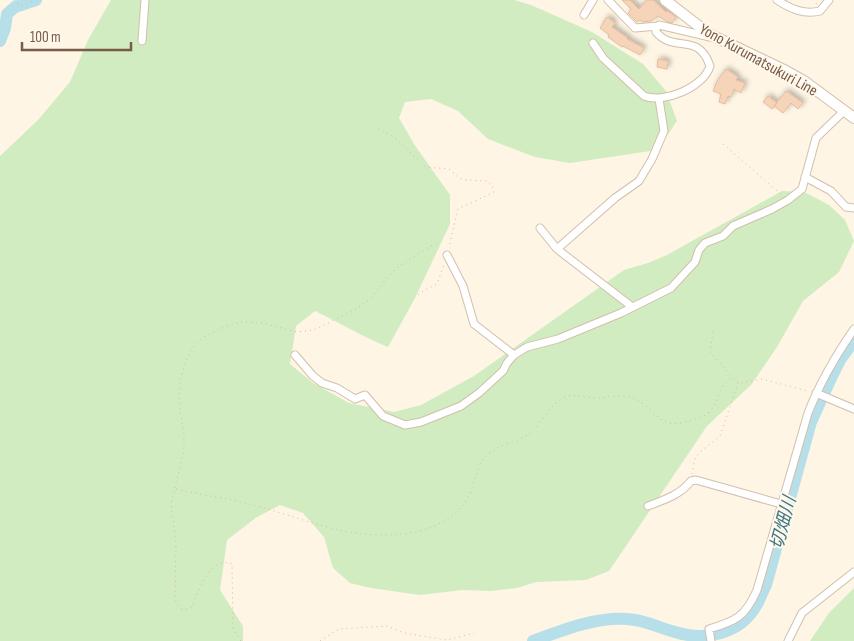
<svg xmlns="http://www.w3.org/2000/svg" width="854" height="641" viewBox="0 0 854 641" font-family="'Sofia Sans Condensed','Noto Sans JP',sans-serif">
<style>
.green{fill:#d1ecc1}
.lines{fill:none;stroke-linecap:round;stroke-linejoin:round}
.river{stroke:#b7dfe9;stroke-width:12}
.building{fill:#f5d4ba;stroke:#e9bb99;filter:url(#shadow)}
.street-casing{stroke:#d2bfac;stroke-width:9}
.secondary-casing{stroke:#d5bfa9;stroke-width:12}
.path{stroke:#dab79c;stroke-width:1;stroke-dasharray:1 4;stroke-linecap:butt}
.street{stroke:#fff;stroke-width:7}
.secondary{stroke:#fff;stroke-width:10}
.labels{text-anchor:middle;stroke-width:4;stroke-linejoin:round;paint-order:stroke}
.street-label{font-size:16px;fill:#785b48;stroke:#fff8eb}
.water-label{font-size:18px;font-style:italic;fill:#3d7686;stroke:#fff8eb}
</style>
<defs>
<filter id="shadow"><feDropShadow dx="2.5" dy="-2.5" stdDeviation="2.5" flood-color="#0004"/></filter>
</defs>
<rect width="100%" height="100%" fill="#fef5e4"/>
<!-- green -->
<path class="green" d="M 111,0 L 514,0 L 531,5 L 592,32 L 643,64 L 666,91 L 677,121 L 657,150 L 570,163 L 535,157 L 488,139 L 458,111 L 431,99 L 405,102 L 399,118 L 414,144 L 450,195 L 450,224 L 415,298 L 388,347 C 363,337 340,323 315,311 L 296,326 L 290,364 L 313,383 L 349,403 L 394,412 L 421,405 L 474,376 L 624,270 L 648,263 L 667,255 L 782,191 L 804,192 L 829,205 L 845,220 L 854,241 L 839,272 L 803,301 L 777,347 L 751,385 L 707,426 L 609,571 L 586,580 L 536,582 L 517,588 L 491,591 L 462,590 L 420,595 L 371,588 L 350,583 L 333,568 L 324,537 L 303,513 L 280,505 L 257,517 L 227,540 L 220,590 L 243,626 L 243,641 L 0,641 L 0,156 L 38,120 L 70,82 L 88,40 Z
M 854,588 L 854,641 L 810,641 L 829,613 Z"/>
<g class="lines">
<!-- river -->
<path class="river" d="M 0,41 L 5,28 L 7,14 L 15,7 L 36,0
M 533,641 C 563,630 595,617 627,619 C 645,620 657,627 675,632 C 704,641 739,635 756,606 C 760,600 762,592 766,585 L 811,422 L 832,376 L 840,360 L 854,341"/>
</g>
<!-- building -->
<path class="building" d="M 622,0 L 630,0 L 639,9 L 647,0 L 653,0 L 666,12 L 667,11 L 676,17 L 672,23 L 666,21 L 658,16 L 651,21 L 642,22 L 640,20 L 637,22 L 628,13 L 631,9 Z
M 607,17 L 615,23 L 612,27 L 628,38 L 627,39 L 644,48 L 640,55 L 623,46 L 622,47 L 608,37 L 609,35 L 600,28 Z
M 658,59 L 668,61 L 667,69 L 657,67 Z
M 726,69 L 738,77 L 736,80 L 745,83 L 741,93 L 734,89 L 731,97 L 728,96 L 725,104 L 719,102 L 721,94 L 713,91 L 717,81 Z
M 786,91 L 803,103 L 798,109 L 791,103 L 783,113 L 774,106 Z
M 768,96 L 777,103 L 772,109 L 763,102 Z"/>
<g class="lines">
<!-- street casing -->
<g class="street-casing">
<path id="street" d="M 608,0 L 635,28 L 658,26
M 777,0 C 791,9 804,15 820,11 L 829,0
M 584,15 L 593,0
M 142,41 L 145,0
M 593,43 L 603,58 L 644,96 C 664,104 704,87 710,66 C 698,31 675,54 656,32 L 656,28 L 659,25 L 710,37
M 805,177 L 831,191 L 846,207 L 854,208
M 540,228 L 557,249 L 631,306
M 557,249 L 615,198 L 639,181 L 652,159 L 664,131 L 659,99
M 447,255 L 463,286 L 474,324 L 514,355
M 295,355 L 313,376 L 322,383 L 337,388 L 355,399 L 365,395 L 383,416 L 405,425 L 421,422 L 461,406 L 479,393 L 503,371 L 507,363 L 514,355 L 527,347 L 558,339 L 621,313 L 671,288 L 695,262 L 699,250 L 705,243 L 723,236 L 733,226 L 772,209 L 788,200 L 802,189 L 816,138 L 844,111
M 816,393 L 854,409
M 648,506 C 664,500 680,495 691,481 L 696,480 L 781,504
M 711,641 L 709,629 C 736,621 745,617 757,590 L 808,413 C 820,382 836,355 854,329
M 788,641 L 802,613 L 854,572"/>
</g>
<!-- secondary casing -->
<g class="secondary-casing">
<path id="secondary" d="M 665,0 L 709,34 L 786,71 L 804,81 L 854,118"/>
</g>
<!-- path -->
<path class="path" d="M 14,0 L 17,4 L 24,6 L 34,0
M 816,4 L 818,0
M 378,129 L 394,137 L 426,167 L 449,169 L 459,178 L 465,180 L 487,181 L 492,185 L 494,192 L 458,209 L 449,247
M 723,144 L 782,195
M 418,295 L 425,290 L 437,284 L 444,265
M 713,332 L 710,352 L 736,381 L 741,383 L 762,379 L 808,391
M 692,474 L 695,458 L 699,453 L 720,436 L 738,383
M 176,489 C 203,495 231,499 257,506 C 286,514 315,525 344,531 C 383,539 441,538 466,501 C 474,490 475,470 483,459 C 494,445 515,443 529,434 C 544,423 548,404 566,397 C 576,393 585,398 595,398 C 608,398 620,393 633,398 C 658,408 656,432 692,420 C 698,418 705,417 709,412 C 716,406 717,397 721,389 C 723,385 727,381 731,378
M 241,641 L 233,629 L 232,564 C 210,555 198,593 192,607 L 188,609 L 181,609 L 175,600 L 176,542 L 171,504 L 184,450 L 184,435 L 179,402 L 180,382 L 186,360 L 192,348 L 202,338 L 219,329 L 239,322 L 263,323 L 297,332 L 314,330 L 358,308 L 371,298 L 396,268 L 431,246 L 439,243
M 320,641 L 339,629 L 387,626 L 404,633 L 447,640 L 474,633"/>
<!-- street -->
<use href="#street" class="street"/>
<!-- secondary -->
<use href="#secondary" class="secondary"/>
</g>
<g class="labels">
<!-- street labels -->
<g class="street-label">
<text transform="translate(759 59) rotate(29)" y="6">Yono Kurumatsukuri Line</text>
</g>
<!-- water labels -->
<g class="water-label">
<text transform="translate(783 523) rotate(-75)" y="6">切畑川</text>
</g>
</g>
<!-- scale -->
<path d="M22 42v8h109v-8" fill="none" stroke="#785b48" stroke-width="2.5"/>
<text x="30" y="42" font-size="15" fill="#785b48" stroke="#fff8eb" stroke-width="4" paint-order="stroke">100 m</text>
</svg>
